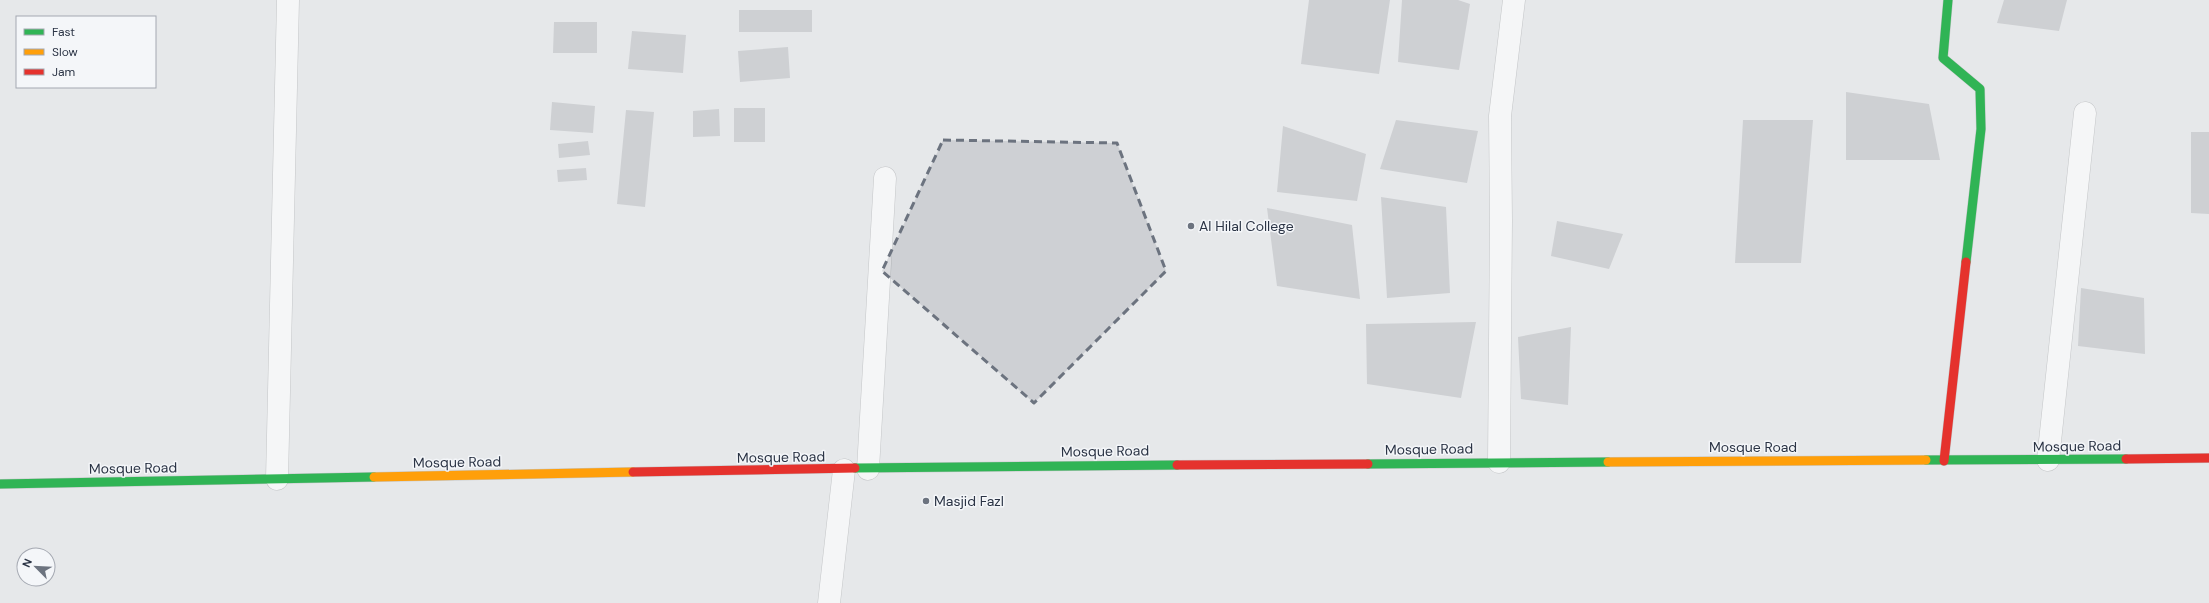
<svg xmlns="http://www.w3.org/2000/svg" width="2209" height="603" viewBox="0 0 2209 603" font-family="'DM Sans',sans-serif">
<style>
.building{fill:#ced0d3}
.lines{fill:none;stroke-linecap:round;stroke-linejoin:round}
.street-casing{stroke:#c4c6c8;stroke-width:23}
.fast-casing{stroke:#c4c6c8;stroke-width:10}
.slow-casing{stroke:#c4c6c8;stroke-width:10}
.jam-casing{stroke:#c4c6c8;stroke-width:10}
.street{stroke:#f5f6f7;stroke-width:22}
.fast{stroke:#30b455;stroke-width:9}
.slow{stroke:#ff9f0a;stroke-width:9}
.jam{stroke:#e5322d;stroke-width:9}
.marked{fill:#6c737f;fill-opacity:0.2;stroke:#6c737f;stroke-width:3;stroke-dasharray:8 5;stroke-linejoin:round}
.poi-dot{fill:#6c737f;stroke:#f4f6f9;stroke-width:1.5}
.labels{text-anchor:middle;stroke-width:3;stroke-linejoin:round;paint-order:stroke}
.poi-label{font-size:14px;fill:#2b3445;stroke:#f4f6f9;text-anchor:start}
.street-label{font-size:14px;fill:#2b3445;stroke:#f4f6f9}
</style>
<rect width="100%" height="100%" fill="#e6e8ea"/>
<!-- building -->
<path class="building" d="M 1309,0 L 1390,0 L 1379,74 L 1301,64 Z
M 1402,0 L 1458,0 L 1470,4 L 1459,70 L 1398,62 Z
M 2004,0 L 2067,0 L 2059,31 L 1997,23 Z
M 739,10 L 812,10 L 812,32 L 739,32 Z
M 554,22 L 597,22 L 597,53 L 553,53 Z
M 632,31 L 686,35 L 683,73 L 628,69 Z
M 788,47 L 790,78 L 740,82 L 738,51 Z
M 1846,92 L 1929,104 L 1940,160 L 1846,160 Z
M 552,102 L 595,106 L 593,133 L 550,130 Z
M 734,108 L 765,108 L 765,142 L 734,142 Z
M 719,109 L 720,136 L 693,137 L 693,111 Z
M 626,110 L 654,112 L 645,207 L 617,204 Z
M 1396,120 L 1478,131 L 1467,183 L 1380,169 Z
M 1743,120 L 1813,120 L 1801,263 L 1735,263 Z
M 1283,126 L 1366,154 L 1357,201 L 1277,192 Z
M 2191,132 L 2209,132 L 2209,214 L 2191,213 Z
M 588,141 L 590,155 L 559,158 L 558,144 Z
M 586,168 L 587,180 L 558,182 L 557,170 Z
M 1381,197 L 1446,207 L 1450,293 L 1387,298 Z
M 1267,208 L 1352,225 L 1360,299 L 1277,286 Z
M 1557,221 L 1623,234 L 1609,269 L 1551,256 Z
M 2081,288 L 2144,298 L 2145,354 L 2078,346 Z
M 1476,322 L 1461,398 L 1367,384 L 1366,324 Z
M 1571,327 L 1568,405 L 1521,399 L 1518,337 Z"/>
<g class="lines">
<!-- street casing -->
<g class="street-casing">
<path id="street" d="M 2048,460 L 2085,113
M 1499,462 L 1501,221 L 1500,116 L 1514,0
M 868,469 L 885,178
M 277,479 L 288,0
M 829,603 L 844,470"/>
</g>
<!-- fast casing -->
<g class="fast-casing">
<path id="fast" d="M 1948,0 L 1943,58 L 1980,89 L 1981,129 L 1966,262
M 1926,460 L 2126,459
M 1368,464 L 1608,462
M 855,468 L 1177,465
M 0,484 L 374,477"/>
</g>
<!-- slow casing -->
<g class="slow-casing">
<path id="slow" d="M 1608,462 L 1926,460
M 374,477 L 633,472"/>
</g>
<!-- jam casing -->
<g class="jam-casing">
<path id="jam" d="M 2126,459 L 2209,458
M 1944,461 L 1966,262
M 1177,465 L 1368,464
M 633,472 L 855,468"/>
</g>
<!-- street -->
<use href="#street" class="street"/>
<!-- fast -->
<use href="#fast" class="fast"/>
<!-- slow -->
<use href="#slow" class="slow"/>
<!-- jam -->
<use href="#jam" class="jam"/>
</g>
<!-- marked area -->
<path class="marked" d="M 943,140 L 1117,143 L 1166,271 L 1034,403 L 882,271 Z"/>
<!-- markers -->
<g class="poi-dot">
<circle cx="1191" cy="226" r="4"/>
<circle cx="926" cy="501" r="4"/>
</g>
<g class="labels">
<!-- poi labels -->
<g class="poi-label">
<text x="1199" y="231">Al Hilal College</text>
<text x="934" y="506">Masjid Fazl</text>
</g>
<!-- street labels -->
<g class="street-label">
<text transform="translate(2077 446) rotate(-1)" y="5">Mosque Road</text>
<text x="1753" y="452">Mosque Road</text>
<text transform="translate(1429 449) rotate(-1)" y="5">Mosque Road</text>
<text transform="translate(1105 451) rotate(-1)" y="5">Mosque Road</text>
<text transform="translate(781 457) rotate(-1)" y="5">Mosque Road</text>
<text transform="translate(457 462) rotate(-1)" y="5">Mosque Road</text>
<text transform="translate(133 468) rotate(-1)" y="5">Mosque Road</text>
</g>
</g>
<!-- legend -->
<rect x="16" y="16" width="140" height="72" fill="#f4f6f9" stroke="#a4a8b1"/>
<rect x="24" y="29" width="20" height="6" fill="#30b455" stroke="#a4a8b1"/>
<text x="52" y="36" font-size="12" fill="#2b3445">Fast</text>
<rect x="24" y="49" width="20" height="6" fill="#ff9f0a" stroke="#a4a8b1"/>
<text x="52" y="56" font-size="12" fill="#2b3445">Slow</text>
<rect x="24" y="69" width="20" height="6" fill="#e5322d" stroke="#a4a8b1"/>
<text x="52" y="76" font-size="12" fill="#2b3445">Jam</text>
<!-- north arrow -->
<g transform="translate(36 567) rotate(294)"><circle r="19" fill="#f4f6f9" stroke="#a4a8b1"/>
<path d="M0-3L7 15L0 10L-7 15Z" fill="#6c737f"/>
<text y="-6" font-size="11" font-weight="bold" text-anchor="middle" fill="#2b3445">N</text>
</g>
</svg>
